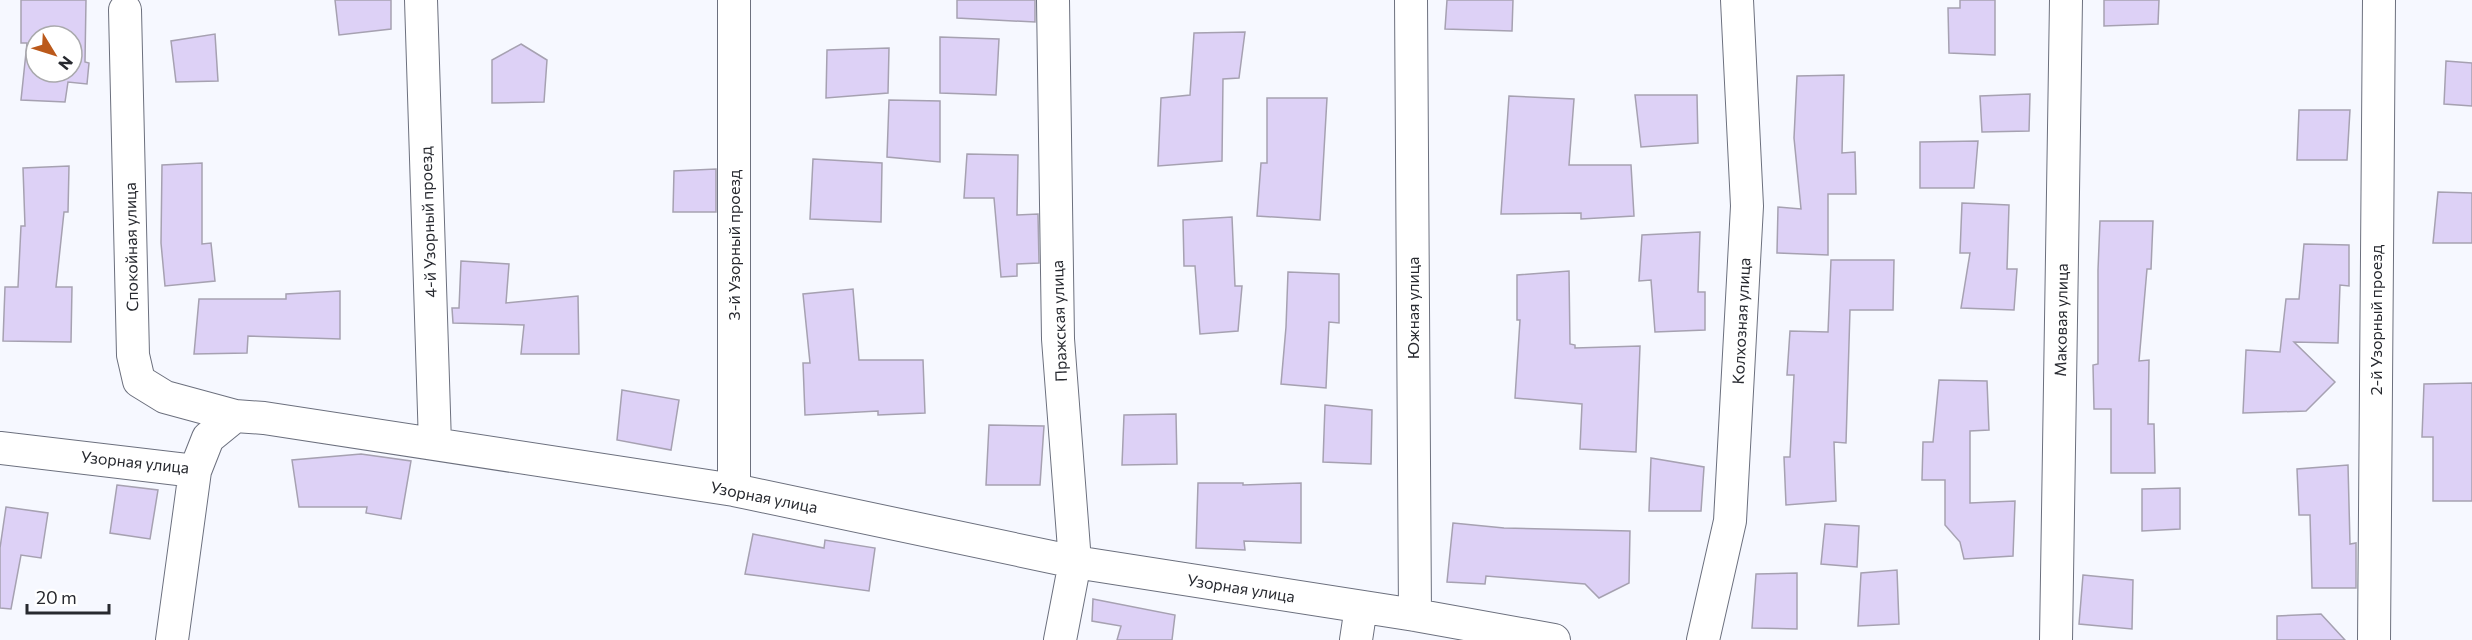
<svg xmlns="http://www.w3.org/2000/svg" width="2472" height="640" viewBox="0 0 2472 640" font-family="Commissioner,sans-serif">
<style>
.building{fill:#ddd1f6;stroke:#a6a1b1;stroke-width:1.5;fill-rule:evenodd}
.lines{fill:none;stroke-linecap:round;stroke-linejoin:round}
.street-casing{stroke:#6c707e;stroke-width:34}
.street{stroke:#fff;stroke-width:32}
.labels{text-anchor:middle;stroke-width:5;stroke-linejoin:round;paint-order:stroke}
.street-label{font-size:16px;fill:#27292f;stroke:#fff}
</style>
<rect width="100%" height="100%" fill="#f6f8ff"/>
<!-- building -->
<path class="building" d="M 21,0 L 86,0 L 85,62 L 89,63 L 87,84 L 68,82 L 65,102 L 21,100 L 27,43 L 21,43 ZM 36,36 L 72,36 L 72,72 L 36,72 Z
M 335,0 L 391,0 L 391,29 L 339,35 Z
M 957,0 L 1035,0 L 1035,22 L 957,18 Z
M 1447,0 L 1513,0 L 1512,31 L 1445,29 Z
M 1960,0 L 1995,0 L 1995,55 L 1949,53 L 1948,8 L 1960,8 Z
M 2104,0 L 2159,0 L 2158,24 L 2104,26 Z
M 1245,32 L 1239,78 L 1223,79 L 1222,161 L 1158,166 L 1161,98 L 1190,95 L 1194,33 Z
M 215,34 L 218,81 L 176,82 L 171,41 Z
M 940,37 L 999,39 L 996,95 L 940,93 Z
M 521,44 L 547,60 L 544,102 L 492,103 L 492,60 Z
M 889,48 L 888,93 L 826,98 L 827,50 Z
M 2446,61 L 2472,63 L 2472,106 L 2444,104 Z
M 1844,75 L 1842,153 L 1855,152 L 1856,194 L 1828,194 L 1828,255 L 1777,253 L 1778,207 L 1801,209 L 1794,138 L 1797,76 Z
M 2030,94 L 2029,131 L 1982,132 L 1980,96 Z
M 1635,95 L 1697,95 L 1698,143 L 1641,147 Z
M 1509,96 L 1574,99 L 1569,165 L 1631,165 L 1634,216 L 1581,219 L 1581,213 L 1501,214 Z
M 1267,98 L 1327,98 L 1320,220 L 1257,216 L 1261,163 L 1267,163 Z
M 889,100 L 940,101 L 940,162 L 887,157 Z
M 2299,110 L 2350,110 L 2347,160 L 2297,160 Z
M 1978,141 L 1974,188 L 1920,188 L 1920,142 Z
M 967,154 L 1018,155 L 1017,215 L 1038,214 L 1039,263 L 1017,264 L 1017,276 L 1001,277 L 994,198 L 964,198 Z
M 813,159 L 882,163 L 881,222 L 810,219 Z
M 202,163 L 202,244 L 211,243 L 215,281 L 165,286 L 161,243 L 162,165 Z
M 69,166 L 68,212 L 64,212 L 56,287 L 72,287 L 71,342 L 3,341 L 5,287 L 18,287 L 21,226 L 25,226 L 23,168 Z
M 716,169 L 716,212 L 673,212 L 674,171 Z
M 2438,192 L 2472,193 L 2472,243 L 2433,243 Z
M 1962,203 L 2009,205 L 2007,269 L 2017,269 L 2014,310 L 1961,308 L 1970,253 L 1960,253 Z
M 1232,217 L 1235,286 L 1242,286 L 1238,331 L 1200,334 L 1195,266 L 1184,266 L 1183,220 Z
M 2100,221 L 2153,221 L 2151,269 L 2147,269 L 2139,361 L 2149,360 L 2148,424 L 2154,424 L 2155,473 L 2111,473 L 2111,409 L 2094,409 L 2093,365 L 2098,364 L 2098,270 Z
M 1700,232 L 1698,292 L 1705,292 L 1705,330 L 1655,332 L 1651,280 L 1639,281 L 1642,235 Z
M 2304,244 L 2349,245 L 2349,286 L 2340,285 L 2338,343 L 2294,342 L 2335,382 L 2306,411 L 2243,413 L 2246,350 L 2280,352 L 2286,299 L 2299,299 Z
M 1831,260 L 1894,260 L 1893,310 L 1850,310 L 1846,443 L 1834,442 L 1836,501 L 1786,505 L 1784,457 L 1790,457 L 1794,375 L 1787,375 L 1790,331 L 1828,332 Z
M 461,261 L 509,264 L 506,303 L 578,296 L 579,354 L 521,354 L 524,325 L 453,323 L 452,308 L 459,308 Z
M 1569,271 L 1570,344 L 1575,345 L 1575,348 L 1640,346 L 1636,452 L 1580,449 L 1582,404 L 1515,398 L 1520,320 L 1517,320 L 1517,275 Z
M 1288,272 L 1339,274 L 1339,323 L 1329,322 L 1326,388 L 1281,384 L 1286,327 Z
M 853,289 L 859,360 L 923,360 L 925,413 L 878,415 L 878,411 L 805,415 L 803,363 L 810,363 L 803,294 Z
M 340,291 L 340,339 L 248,336 L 247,353 L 194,354 L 199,299 L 286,299 L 286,294 Z
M 1939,380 L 1987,381 L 1989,430 L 1970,431 L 1970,503 L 2015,501 L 2013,556 L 1964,559 L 1960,542 L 1945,525 L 1945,480 L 1922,480 L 1923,442 L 1933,442 Z
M 2472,383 L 2472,501 L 2433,501 L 2433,437 L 2422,437 L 2424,384 Z
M 622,390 L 679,400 L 671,450 L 617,440 Z
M 1325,405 L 1372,410 L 1371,464 L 1323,462 Z
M 1176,414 L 1177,464 L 1122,465 L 1124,415 Z
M 989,425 L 1044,426 L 1040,485 L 986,485 Z
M 361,454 L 411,461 L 401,519 L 366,513 L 367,507 L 299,507 L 292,460 Z
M 1651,458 L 1704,467 L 1701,511 L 1649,511 Z
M 2348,465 L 2350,544 L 2356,543 L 2356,588 L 2312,588 L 2310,515 L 2299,515 L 2297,469 Z
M 1198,483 L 1243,483 L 1243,485 L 1301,483 L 1301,543 L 1244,541 L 1245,550 L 1196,548 Z
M 117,485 L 158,490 L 150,539 L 110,533 Z
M 2180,488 L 2180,529 L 2142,531 L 2142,489 Z
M 6,507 L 48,513 L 41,558 L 21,555 L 11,609 L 0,608 L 0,548 Z
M 1453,523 L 1504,528 L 1630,531 L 1629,583 L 1599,598 L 1585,584 L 1486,576 L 1485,584 L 1447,582 Z
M 1825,524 L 1859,526 L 1857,567 L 1821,564 Z
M 753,534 L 824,548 L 825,540 L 875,548 L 869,591 L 745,574 Z
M 1897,570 L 1899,624 L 1858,626 L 1861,573 Z
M 1797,573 L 1797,629 L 1752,628 L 1756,574 Z
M 2083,575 L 2133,580 L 2132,629 L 2079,624 Z
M 1093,599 L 1175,615 L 1172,640 L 1117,640 L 1121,626 L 1092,621 Z
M 2321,614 L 2345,640 L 2277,640 L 2277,616 Z"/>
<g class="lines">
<!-- street casing -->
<g class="street-casing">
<path id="street" d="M 421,0 L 435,444
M 1053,0 L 1058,339 L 1075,562 L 1060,640
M 1411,0 L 1415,615
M 125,10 L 133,355 L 139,381 L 165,397 L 235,416
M 0,448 L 195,471 L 208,438 L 235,416 L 264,418 L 734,490 L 1075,562 L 1415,615 L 1554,640
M 734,490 L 734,0
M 172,640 L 195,471
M 1356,640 L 1361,607
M 1703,640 L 1730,521 L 1747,206 L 1737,0
M 2056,640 L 2066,0
M 2374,640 L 2379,0"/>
</g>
<!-- street -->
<use href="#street" class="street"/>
</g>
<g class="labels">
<!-- street labels -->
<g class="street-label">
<text transform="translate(428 222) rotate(-92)" y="6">4-й Узорный проезд</text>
<text transform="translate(734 245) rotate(-90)" y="6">3-й Узорный проезд</text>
<text transform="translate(131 247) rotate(-91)" y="6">Спокойная улица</text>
<text transform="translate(1413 308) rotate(-90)" y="6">Южная улица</text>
<text transform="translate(2061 320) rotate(-89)" y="6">Маковая улица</text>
<text transform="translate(2376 320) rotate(-90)" y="6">2-й Узорный проезд</text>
<text transform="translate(1059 321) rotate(-92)" y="6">Пражская улица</text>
<text transform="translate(1741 321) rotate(-87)" y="6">Колхозная улица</text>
<text transform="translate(135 462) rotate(6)" y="6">Узорная улица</text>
<text transform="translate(764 497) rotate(11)" y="6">Узорная улица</text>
<text transform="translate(1241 588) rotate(9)" y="6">Узорная улица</text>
</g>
</g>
<!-- north arrow -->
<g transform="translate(54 54) rotate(128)"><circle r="28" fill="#ffffff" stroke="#a9a9ac" stroke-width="1.5"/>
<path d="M0-4.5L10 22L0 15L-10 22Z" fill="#bb591b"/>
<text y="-9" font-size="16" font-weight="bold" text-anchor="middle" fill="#27292f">N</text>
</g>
<!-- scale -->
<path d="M27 604v9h82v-9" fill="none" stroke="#27292f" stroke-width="3"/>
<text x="36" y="604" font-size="18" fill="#27292f" stroke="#ffffff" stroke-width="4.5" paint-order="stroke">20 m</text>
</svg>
